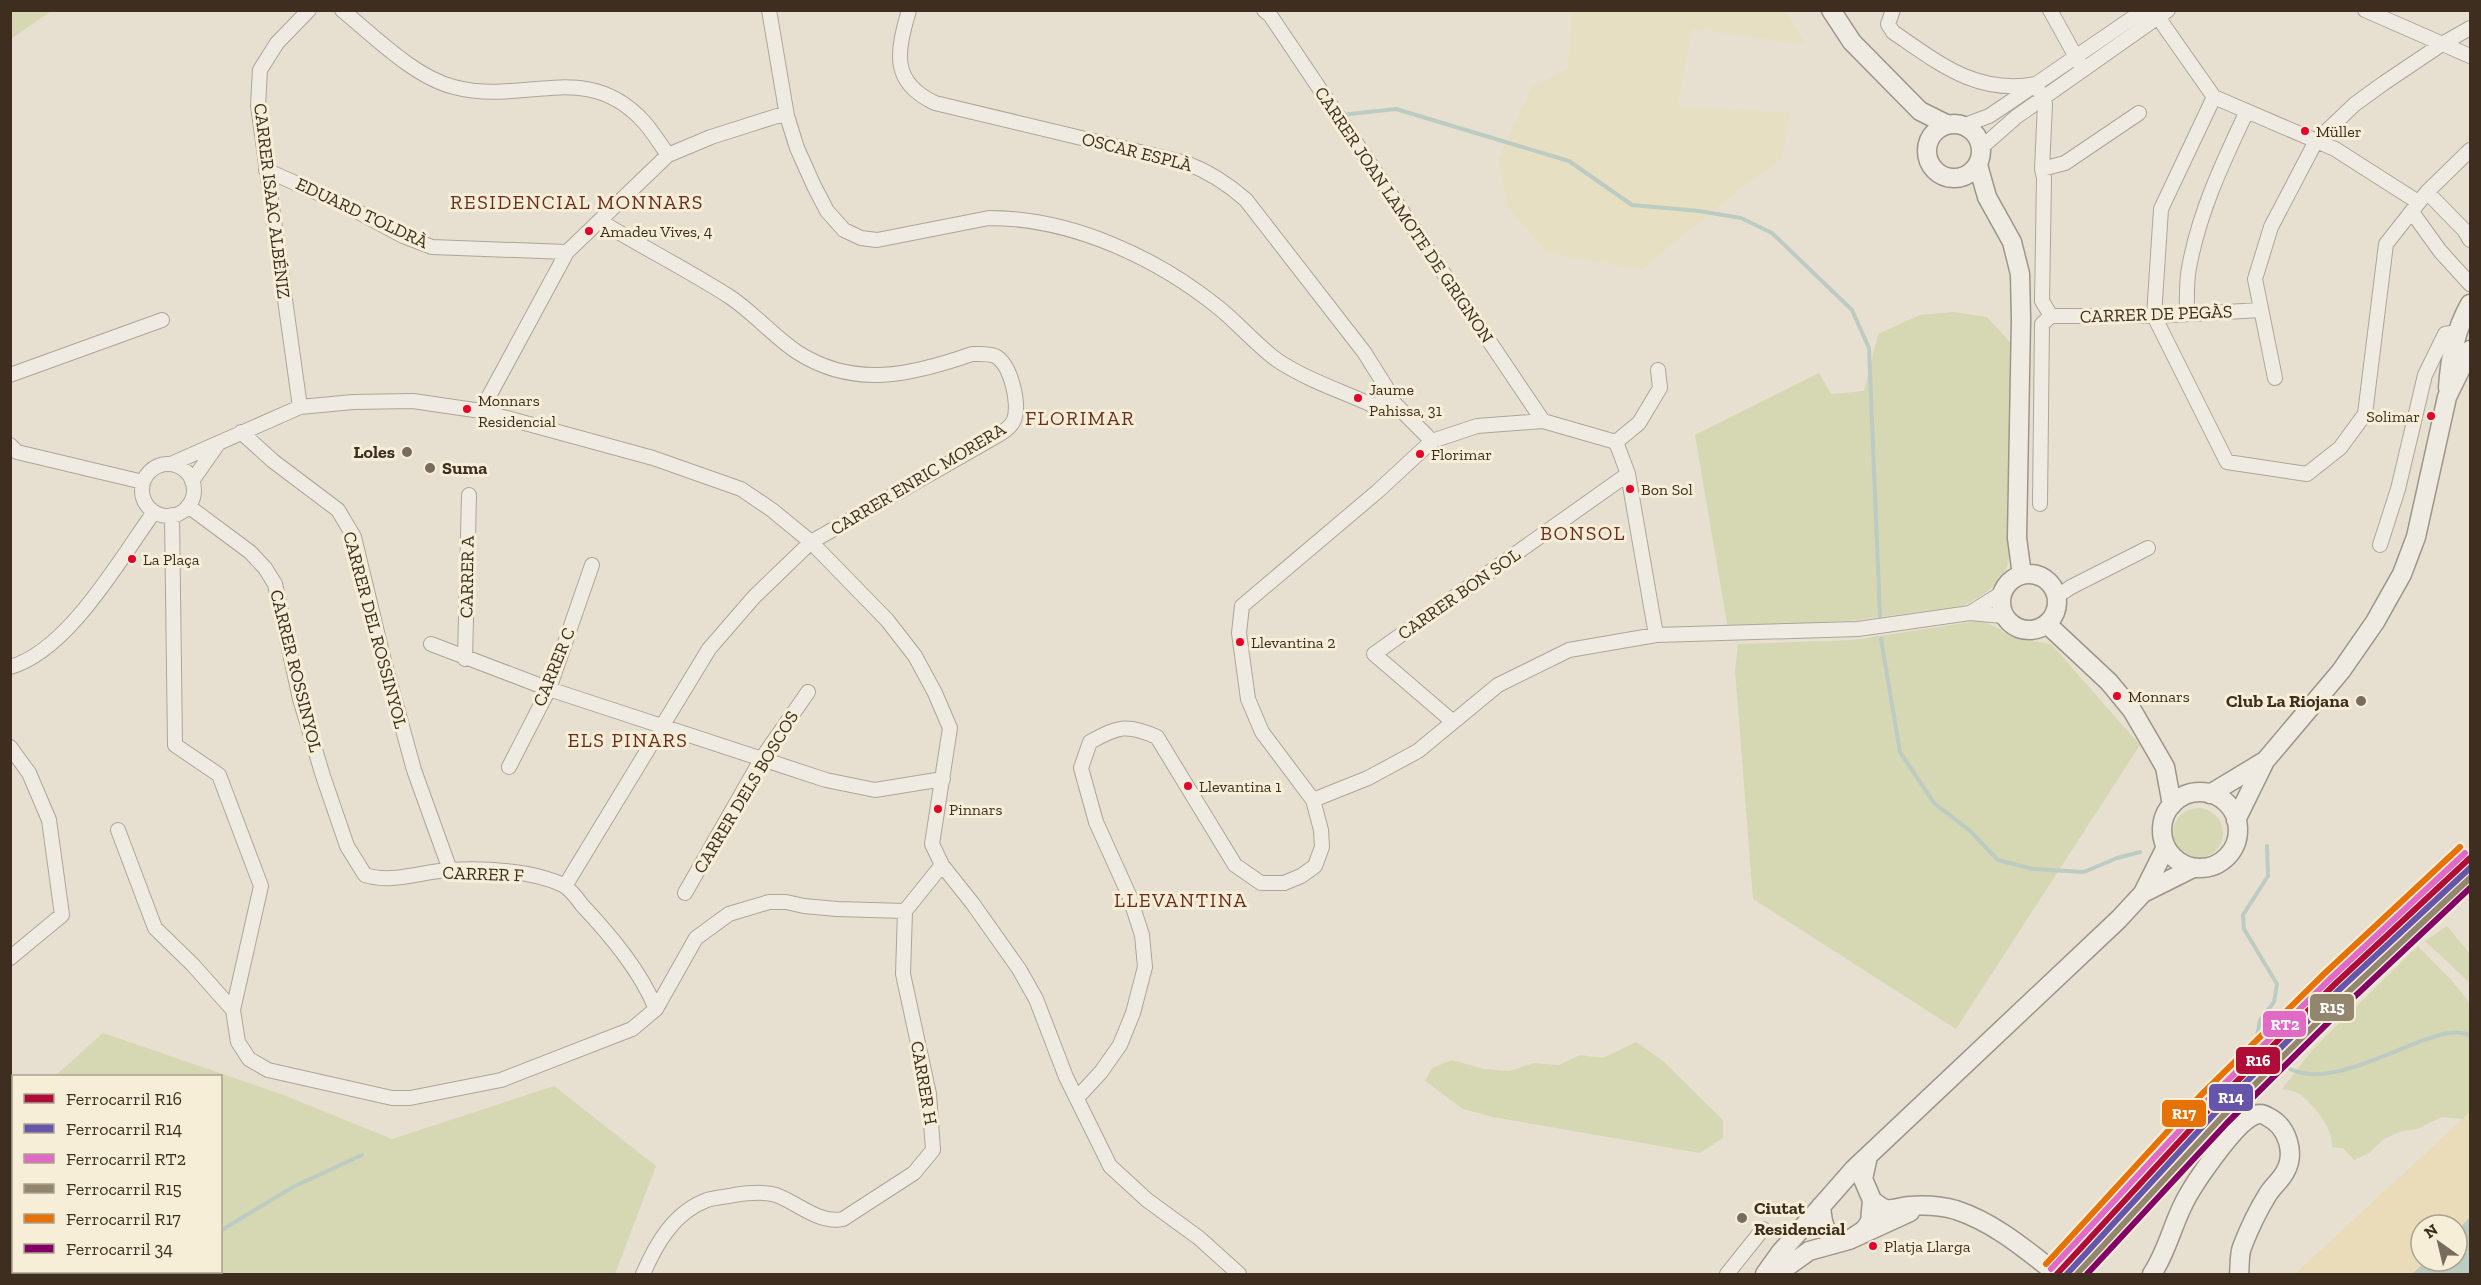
<svg xmlns="http://www.w3.org/2000/svg" width="2481" height="1285" viewBox="0 0 2481 1285" font-family="'Zilla Slab',serif">
<style>
.farmland{fill:#e6dfc2}
.green{fill:#d6d7b3}
.sand{fill:#eadcb9}
.water{fill:#bcccc2}
.lines{fill:none;stroke-linecap:round;stroke-linejoin:round}
.stream{stroke:#bcccc2;stroke-width:4}
.street-casing{stroke:#ada599;stroke-width:16}
.secondary-casing{stroke:#9c958a;stroke-width:21}
.street{stroke:#efebe3;stroke-width:14}
.secondary{stroke:#efebe3;stroke-width:18}
.rail-1-casing{stroke:#f7eed8;stroke-width:10}
.rail-2-casing{stroke:#f7eed8;stroke-width:10}
.rail-3-casing{stroke:#f7eed8;stroke-width:10}
.rail-4-casing{stroke:#f7eed8;stroke-width:10}
.rail-5-casing{stroke:#f7eed8;stroke-width:10}
.rail-6-casing{stroke:#f7eed8;stroke-width:10}
.rail-1{stroke:#af0d38;stroke-width:6}
.rail-2{stroke:#6556ac;stroke-width:6}
.rail-3{stroke:#e16ac7;stroke-width:6}
.rail-4{stroke:#93866e;stroke-width:6}
.rail-5{stroke:#e77204;stroke-width:6}
.rail-6{stroke:#830065;stroke-width:6}
.bus-dot{fill:#e4002b;stroke:#f7eed8;stroke-width:2}
.poi-dot{fill:#786c5e;stroke:#f7eed8;stroke-width:2}
.labels{text-anchor:middle;stroke-width:6;stroke-linejoin:round;paint-order:stroke}
.bus-label{font-size:16px;fill:#3d2e20;stroke:#f7eed8;text-anchor:start}
.street-label{font-size:18px;fill:#3d2e20;stroke:#f7eed8}
.poi-label{font-size:18px;font-weight:bold;fill:#3d2e20;stroke:#f7eed8;text-anchor:end}
.neighbourhood-label{font-size:20px;letter-spacing:1.5px;fill:#6b2e1e;stroke:#f7eed8}
.line-badge{stroke:#f7eed8;stroke-width:2}
.badge-label{font-size:16px;text-anchor:middle;font-weight:bold;fill:#fff}
</style>
<rect width="100%" height="100%" fill="#e7e0d1"/>
<!-- farmland -->
<path class="farmland" d="M 1572,11 L 1785,11 L 1806,45 L 1692,28 L 1678,106 L 1790,113 L 1782,158 L 1732,195 L 1641,270 L 1546,252 L 1507,206 L 1498,159 L 1532,87 L 1568,68 Z"/>
<!-- green -->
<path class="green" d="M 11,10 L 51,10 L 51,11 L 11,39 Z
M 1954,312 L 1987,317 L 2017,350 C 2014,398 2010,446 2009,494 C 2008,510 2012,550 2008,563 C 2002,584 1980,598 1962,606 L 1856,620 L 1728,629 L 1695,435 L 1819,373 L 1831,394 L 1864,391 L 1878,334 L 1920,315 Z
M 1978,621 C 1997,624 2002,634 2018,639 C 2030,642 2041,641 2052,645 L 2140,745 L 1956,1029 L 1753,899 L 1735,670 L 1738,644 L 1853,640 Z
M2173 833a25 25 0 1 1 50 0a25 25 0 1 1-50 0Z
M 2447,926 L 2470,954 L 2470,983 L 2425,941 Z
M 2418,946 L 2452,981 L 2470,1003 L 2470,1112 L 2463,1119 L 2442,1117 L 2417,1129 L 2399,1132 L 2384,1139 L 2369,1153 L 2354,1160 L 2343,1148 L 2332,1147 C 2334,1130 2314,1105 2301,1095 C 2296,1091 2288,1090 2282,1089 L 2313,1049 Z
M 103,1033 L 281,1094 L 392,1139 L 554,1086 L 656,1166 L 615,1274 L 11,1274 L 10,1116 L 13,1114 L 14,1272 L 220,1272 L 220,1076 L 55,1076 Z
M 1636,1042 L 1663,1061 L 1723,1120 L 1723,1138 L 1700,1153 L 1493,1117 L 1463,1109 L 1425,1081 L 1432,1068 L 1452,1060 L 1484,1069 L 1509,1071 L 1534,1063 L 1559,1065 L 1580,1055 L 1603,1058 Z"/>
<!-- sand -->
<path class="sand" d="M 2470,1112 L 2470,1217 L 2457,1231 L 2457,1225 L 2421,1225 L 2421,1261 L 2426,1261 L 2412,1274 L 2295,1274 Z"/>
<!-- water -->
<path class="water" d="M 2470,1217 L 2470,1274 L 2412,1274 L 2426,1261 L 2457,1261 L 2457,1231 Z"/>
<g class="lines">
<!-- stream -->
<path class="stream" d="M 1341,115 L 1396,109 L 1569,161 L 1632,205 L 1699,211 L 1741,218 L 1772,233 L 1852,310 L 1869,348 L 1880,617
M 1881,639 L 1900,752 L 1934,803 L 1969,830 L 1998,860 L 2033,869 L 2084,872 L 2117,858 L 2140,852
M 2257,1036 L 2260,1020 L 2274,1002 L 2277,984 L 2244,929 L 2243,915 L 2268,876 L 2267,846
M 2279,1061 C 2325,1108 2439,1013 2470,1036
M 220,1231 L 293,1187 L 362,1155
M 180,1274 L 183,1272"/>
<!-- street casing -->
<g class="street-casing">
<path id="street" d="M 342,10 C 374,36 414,77 454,87 C 524,106 586,58 644,122 C 653,132 660,144 668,155
M 769,10 L 787,116 L 797,148 L 814,186 L 827,211 L 844,230 L 861,238 L 877,240 L 989,218 C 1071,218 1156,257 1219,308 C 1239,324 1256,345 1277,360 C 1305,379 1341,391 1372,405 L 1386,403 L 1391,400
M 909,10 C 897,52 890,82 935,103 L 1186,163 C 1210,172 1227,183 1246,200 L 1364,352 L 1386,387 L 1391,400 L 1432,441
M 1264,10 L 1270,15 L 1543,421
M 1893,10 L 1888,24 L 1893,32 C 1939,63 1976,95 2036,84 L 2045,104 L 2042,169 L 2044,178 L 2042,301 L 2051,316
M 2050,10 L 2081,66
M 2153,10 L 2214,97 L 2335,149 L 2418,202
M 2365,10 L 2470,56
M 2214,97 L 2161,209 L 2154,316 L 2227,462 L 2307,474 L 2340,448 L 2365,414 L 2386,244 L 2427,192 L 2470,150
M 1965,125 L 1989,116 L 2007,104 L 2144,10
M 1982,147 L 2016,117 L 2168,10
M 2042,169 L 2065,163 L 2139,113
M 266,170 L 349,207 L 403,236 L 432,247 L 567,252
M 2427,192 L 2464,230 L 2470,240
M 2412,212 L 2440,251 L 2470,284
M 2187,314 C 2187,299 2186,283 2189,268 C 2199,212 2223,162 2247,111
M 2051,316 L 2154,316 L 2261,310
M 10,375 L 162,320
M 2275,378 L 2255,279 L 2271,227 L 2316,141 L 2355,104 L 2384,83 L 2442,44 L 2470,28
M 300,407 L 258,106 L 260,70 L 277,43 L 309,10
M 481,411 L 567,252 L 668,155 L 711,137 L 777,116 L 787,116
M 241,432 L 273,461 L 338,510 L 354,537 L 383,657 L 414,770 L 450,870
M 1616,442 L 1639,423 L 1660,388 L 1658,370
M 10,445 L 17,452 L 143,482
M 171,464 L 300,407 L 353,402 L 413,401 L 481,411 L 653,458 L 741,489 L 772,510 L 811,542 L 887,620 L 915,656 L 935,693 L 950,728 L 932,844 L 942,865 L 973,904 L 1019,969 L 1036,999 L 1066,1077 L 1110,1166 L 1147,1200 L 1199,1238 L 1239,1274
M142 490a26 26 0 1 1 52 0a26 26 0 1 1-52 0Z
M 192,481 L 218,444
M 2040,504 L 2042,324 L 2051,316
M 188,506 L 250,552 L 265,568 L 275,584 L 300,699 L 323,776 L 347,846 L 365,875 C 393,884 422,871 450,870 C 484,868 532,870 563,885 C 570,889 577,898 582,905 C 610,935 640,970 656,1009
M 172,515 L 175,745 L 219,775 L 261,886 L 233,1010 L 238,1042 L 249,1059 L 268,1070 L 392,1098 L 410,1098 L 501,1080 L 632,1029 L 656,1009 L 696,938 L 729,914 L 769,902 L 786,902 L 804,906 L 837,909 L 905,911 L 942,865
M 2380,545 L 2398,489 L 2425,375 L 2445,334 L 2458,332
M 2056,597 L 2071,587 L 2148,548
M 1970,613 L 2002,593
M 431,644 L 549,689 L 826,780 L 875,790 L 943,779
M 465,659 L 469,495
M 10,667 C 68,651 120,559 154,512
M 1452,721 L 1374,654 L 1628,474
M 10,747 L 29,773 L 49,820 L 62,915 L 10,958
M 509,767 L 549,689 L 592,565
M 1313,800 L 1368,778 L 1418,751 L 1498,685 L 1569,650 L 1656,635 L 1858,629 L 1970,613 L 2003,616
M 118,830 L 155,928 L 193,965 L 233,1010
M 565,886 L 709,649 L 754,597 L 811,542 L 993,438 C 1000,434 1011,428 1014,420 C 1020,404 1011,364 995,356 C 988,353 980,354 972,354 C 912,375 854,389 797,352 C 773,336 754,313 730,297 C 688,270 642,247 600,221
M 685,893 L 762,758 L 808,692
M 1077,1098 L 1101,1072 L 1120,1045 L 1133,1013 L 1145,967 L 1142,935 L 1129,895 L 1096,822 L 1081,768 L 1090,742 C 1118,727 1126,723 1157,737 L 1235,865 L 1261,883 L 1284,883 L 1301,876 L 1315,866 L 1322,847 L 1321,830 L 1313,800 L 1262,732 L 1248,699 L 1239,633 L 1242,606 L 1378,491 L 1432,441 L 1477,426 L 1543,421 L 1616,442 L 1628,474 L 1656,635
M 643,1274 C 656,1244 674,1212 707,1200 C 716,1197 726,1197 734,1195 C 747,1193 763,1191 776,1195 C 798,1203 819,1224 843,1219 L 914,1173 L 933,1150 L 929,1094 L 903,974 L 905,911
M 1727,1274 L 1763,1229"/>
</g>
<!-- secondary casing -->
<g class="secondary-casing">
<path id="secondary" d="M 1831,10 L 1852,42 L 1920,111 L 1946,124
M1927 151a27 27 0 1 1 54 0a27 27 0 1 1-54 0Z
M 1978,165 L 1987,197 L 2012,242 L 2020,274 L 2021,319 L 2017,538 L 2022,575
M 2448,388 C 2450,358 2455,330 2470,304
M2001 602a28 28 0 1 1 56 0a28 28 0 1 1-56 0Z
M 2047,624 L 2109,682 L 2132,710 L 2165,767 L 2172,805
M2162 830a38 38 0 1 1 76 0a38 38 0 1 1-76 0Z
M 2210,794 L 2263,762
M 2236,820 L 2265,761 L 2341,671 L 2375,622 L 2402,574 L 2416,537 L 2447,397 L 2470,350
M 2143,893 L 2193,868
M 1872,1200 C 1889,1215 1891,1208 1910,1206 C 1925,1205 1942,1206 1956,1210 C 1995,1223 2025,1249 2057,1274
M 1821,1206 C 1823,1229 1825,1237 1849,1240 L 1864,1230 L 1870,1222 L 1872,1200 L 1863,1179 L 1868,1156
M 1765,1274 L 1780,1253 L 1854,1169 L 2119,919 L 2143,893 L 2166,847
M 1777,1274 L 1809,1251 L 1849,1240 L 1910,1212
M 2152,1274 C 2166,1253 2171,1230 2182,1207 C 2191,1187 2235,1122 2255,1115 C 2261,1113 2264,1114 2268,1117 C 2287,1126 2296,1153 2285,1172 C 2281,1180 2273,1186 2268,1194 C 2258,1210 2249,1229 2242,1247 C 2239,1255 2240,1266 2239,1274"/>
</g>
<!-- street -->
<use href="#street" class="street"/>
<!-- secondary -->
<use href="#secondary" class="secondary"/>
<!-- rail-1 casing -->
<g class="rail-1-casing">
<path id="rail-1" d="M 2057,1274 L 2211,1107 L 2335,984 L 2470,858"/>
</g>
<!-- rail-2 casing -->
<g class="rail-2-casing">
<path id="rail-2" d="M 2067,1274 L 2216,1112 L 2340,989 L 2470,868"/>
</g>
<!-- rail-3 casing -->
<g class="rail-3-casing">
<path id="rail-3" d="M 2051,1269 L 2206,1102 L 2330,979 L 2465,853"/>
</g>
<!-- rail-4 casing -->
<g class="rail-4-casing">
<path id="rail-4" d="M 2077,1274 L 2222,1117 L 2345,995 L 2470,878"/>
</g>
<!-- rail-5 casing -->
<g class="rail-5-casing">
<path id="rail-5" d="M 2046,1264 L 2200,1096 L 2325,973 L 2460,847"/>
</g>
<!-- rail-6 casing -->
<g class="rail-6-casing">
<path id="rail-6" d="M 2087,1274 L 2227,1123 L 2351,1000 L 2470,888"/>
</g>
<!-- rail-1 -->
<use href="#rail-1" class="rail-1"/>
<!-- rail-2 -->
<use href="#rail-2" class="rail-2"/>
<!-- rail-3 -->
<use href="#rail-3" class="rail-3"/>
<!-- rail-4 -->
<use href="#rail-4" class="rail-4"/>
<!-- rail-5 -->
<use href="#rail-5" class="rail-5"/>
<!-- rail-6 -->
<use href="#rail-6" class="rail-6"/>
</g>
<!-- markers -->
<g class="bus-dot">
<circle cx="2305" cy="131" r="5"/>
<circle cx="589" cy="231" r="5"/>
<circle cx="1358" cy="398" r="5"/>
<circle cx="467" cy="409" r="5"/>
<circle cx="2431" cy="416" r="5"/>
<circle cx="1420" cy="454" r="5"/>
<circle cx="1630" cy="489" r="5"/>
<circle cx="132" cy="559" r="5"/>
<circle cx="1240" cy="642" r="5"/>
<circle cx="2117" cy="696" r="5"/>
<circle cx="1188" cy="786" r="5"/>
<circle cx="938" cy="809" r="5"/>
<circle cx="1873" cy="1246" r="5"/>
</g>
<g class="poi-dot">
<circle cx="407" cy="452" r="6"/>
<circle cx="430" cy="468" r="6"/>
<circle cx="2361" cy="701" r="6"/>
<circle cx="1742" cy="1218" r="6"/>
</g>
<g class="labels">
<!-- bus labels -->
<g class="bus-label">
<text x="2316" y="137">Müller</text>
<text x="600" y="237">Amadeu Vives, 4</text>
<text x="1369" y="395">Jaume<tspan x="1369" dy="21">Pahissa, 31</tspan></text>
<text x="478" y="406">Monnars<tspan x="478" dy="21">Residencial</tspan></text>
<text x="2420" y="422" text-anchor="end">Solimar</text>
<text x="1431" y="460">Florimar</text>
<text x="1641" y="495">Bon Sol</text>
<text x="143" y="565">La Plaça</text>
<text x="1251" y="648">Llevantina 2</text>
<text x="2128" y="702">Monnars</text>
<text x="1199" y="792">Llevantina 1</text>
<text x="949" y="815">Pinnars</text>
<text x="1884" y="1252">Platja Llarga</text>
</g>
<!-- street labels -->
<g class="street-label">
<text transform="translate(1137 152) rotate(14)" y="6">OSCAR ESPLÀ</text>
<text transform="translate(272 201) rotate(83)" y="6">CARRER ISAAC ALBÉNIZ</text>
<text transform="translate(362 213) rotate(25)" y="6">EDUARD TOLDRÀ</text>
<text transform="translate(1404 215) rotate(56)" y="6">CARRER JOAN LAMOTE DE GRIGNON</text>
<text transform="translate(2156 314) rotate(-2)" y="6">CARRER DE PEGÀS</text>
<text transform="translate(918 479) rotate(-31)" y="6">CARRER ENRIC MORERA</text>
<text transform="translate(467 577) rotate(-89)" y="6">CARRER A</text>
<text transform="translate(1459 594) rotate(-35)" y="6">CARRER BON SOL</text>
<text transform="translate(375 630) rotate(75)" y="6">CARRER DEL ROSSINYOL</text>
<text transform="translate(554 667) rotate(-68)" y="6">CARRER C</text>
<text transform="translate(296 671) rotate(76)" y="6">CARRER ROSSINYOL</text>
<text transform="translate(746 792) rotate(-59)" y="6">CARRER DELS BOSCOS</text>
<text transform="translate(483 874) rotate(2)" y="6">CARRER F</text>
<text transform="translate(924 1083) rotate(80)" y="6">CARRER H</text>
</g>
<!-- poi labels -->
<g class="poi-label">
<text x="395" y="458">Loles</text>
<text x="442" y="474" text-anchor="start">Suma</text>
<text x="2349" y="707">Club La Riojana</text>
<text x="1754" y="1214" text-anchor="start">Ciutat<tspan x="1754" dy="21">Residencial</tspan></text>
</g>
<!-- neighbourhood labels -->
<g class="neighbourhood-label">
<text x="577" y="209">RESIDENCIAL MONNARS</text>
<text x="1080" y="425">FLORIMAR</text>
<text x="1583" y="540">BONSOL</text>
<text x="628" y="747">ELS PINARS</text>
<text x="1181" y="907">LLEVANTINA</text>
</g>
</g>
<g class="line-badge">
<rect x="2309" y="993" width="46" height="29" rx="6" fill="#93866e"/>
<rect x="2262" y="1010" width="45" height="28" rx="6" fill="#e16ac7"/>
<rect x="2235" y="1046" width="46" height="29" rx="6" fill="#af0d38"/>
<rect x="2208" y="1083" width="46" height="29" rx="6" fill="#6556ac"/>
<rect x="2161" y="1099" width="46" height="29" rx="6" fill="#e77204"/>
</g>
<g class="badge-label">
<text x="2332" y="1013">R15</text>
<text x="2285" y="1030">RT2</text>
<text x="2258" y="1066">R16</text>
<text x="2231" y="1103">R14</text>
<text x="2184" y="1119">R17</text>
</g>
<!-- border -->
<rect width="2481" height="1285" fill="none" stroke="#3d2e20" stroke-width="24"/>
<!-- legend -->
<rect x="12" y="1075" width="210" height="198" fill="#f7eed8" stroke="#ada18e" stroke-width="1.5"/>
<rect x="24" y="1094" width="30" height="9" fill="#af0d38" stroke="#ada18e" stroke-width="1.5"/>
<text x="66" y="1105" font-size="18" fill="#3d2e20">Ferrocarril R16</text>
<rect x="24" y="1124" width="30" height="9" fill="#6556ac" stroke="#ada18e" stroke-width="1.5"/>
<text x="66" y="1135" font-size="18" fill="#3d2e20">Ferrocarril R14</text>
<rect x="24" y="1154" width="30" height="9" fill="#e16ac7" stroke="#ada18e" stroke-width="1.5"/>
<text x="66" y="1165" font-size="18" fill="#3d2e20">Ferrocarril RT2</text>
<rect x="24" y="1184" width="30" height="9" fill="#93866e" stroke="#ada18e" stroke-width="1.5"/>
<text x="66" y="1195" font-size="18" fill="#3d2e20">Ferrocarril R15</text>
<rect x="24" y="1214" width="30" height="9" fill="#e77204" stroke="#ada18e" stroke-width="1.5"/>
<text x="66" y="1225" font-size="18" fill="#3d2e20">Ferrocarril R17</text>
<rect x="24" y="1244" width="30" height="9" fill="#830065" stroke="#ada18e" stroke-width="1.5"/>
<text x="66" y="1255" font-size="18" fill="#3d2e20">Ferrocarril 34</text>
<!-- north arrow -->
<g transform="translate(2439 1243) rotate(326)"><circle r="28" fill="#f7eed8" stroke="#ada18e" stroke-width="1.5"/>
<path d="M0-4.5L10 22L0 15L-10 22Z" fill="#786c5e"/>
<text y="-9" font-size="16" font-weight="bold" text-anchor="middle" fill="#3d2e20">N</text>
</g>
</svg>
